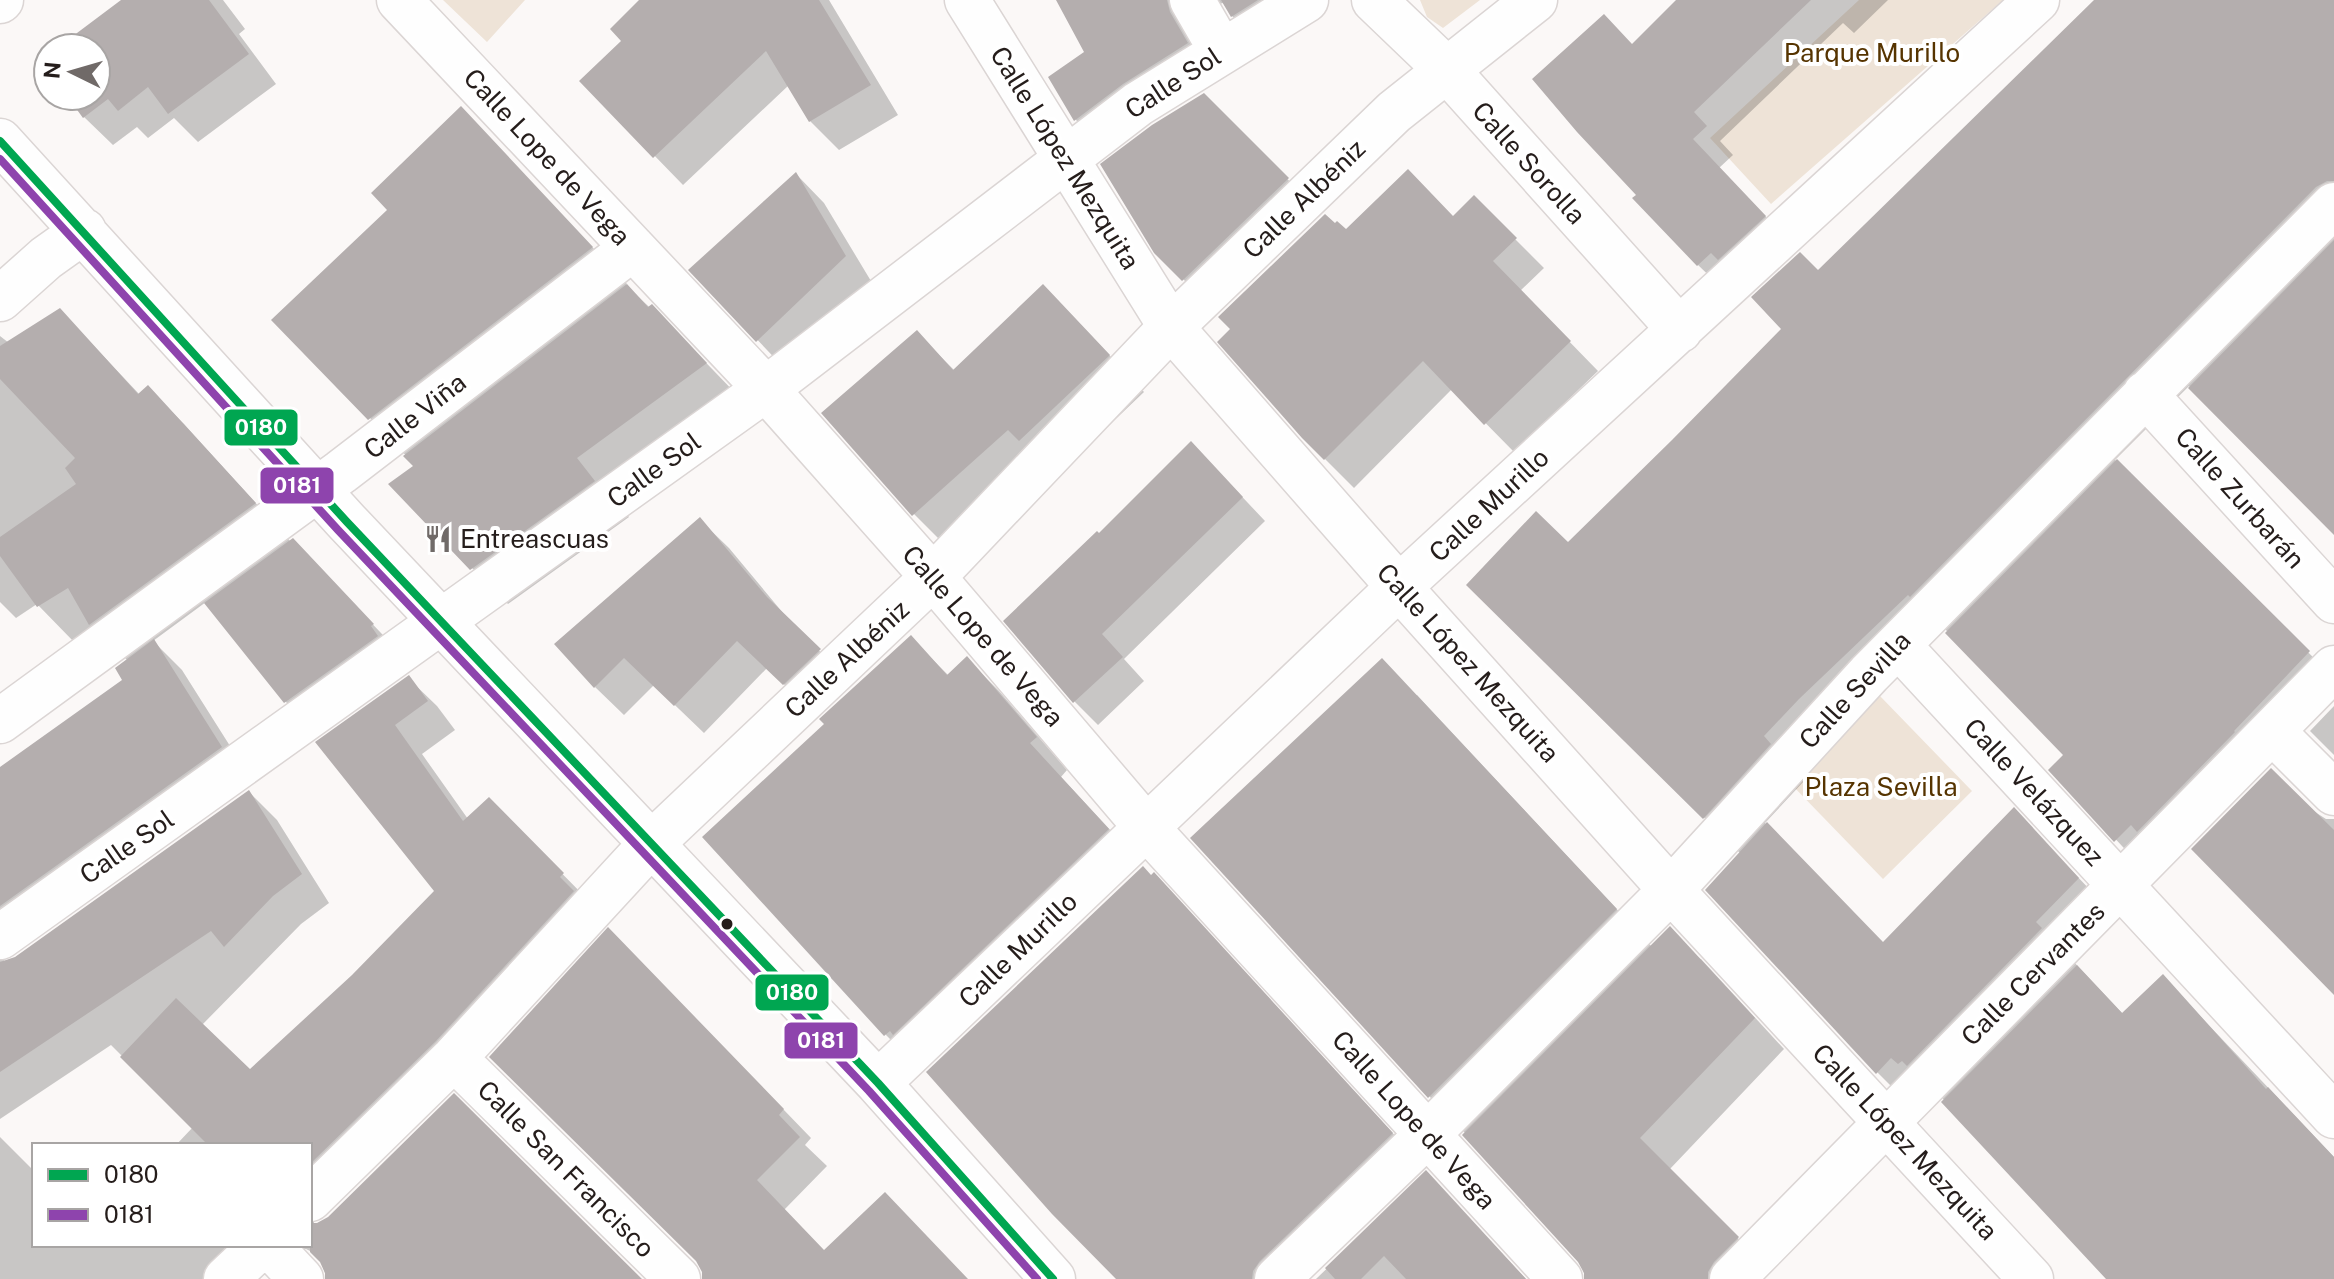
<svg xmlns="http://www.w3.org/2000/svg" width="2334" height="1279" viewBox="0 0 2334 1279" font-family="'Public Sans',sans-serif">
<style>
.green{fill:#eee3d7}
.shadow{fill:#0003}
.building{fill:#b4aeae}
.lines{fill:none;stroke-linecap:round;stroke-linejoin:round}
.minor-casing{stroke:#dbd5d4;stroke-width:47}
.minor{stroke:#fefefe;stroke-width:44}
.bus-1-casing{stroke:#fff;stroke-width:14}
.bus-2-casing{stroke:#fff;stroke-width:14}
.bus-1{stroke:#00a651;stroke-width:8}
.bus-2{stroke:#8e44ad;stroke-width:8}
.bus-dot{fill:#251d1b;stroke:#fff;stroke-width:3}
.labels{text-anchor:middle;stroke-width:8;stroke-linejoin:round;paint-order:stroke}
.park-label{font-size:26px;fill:#563400;stroke:#fff}
.street-label{font-size:26px;fill:#251d1b;stroke:#fff}
.poi-label{font-size:26px;fill:#251d1b;stroke:#fff;text-anchor:start}
.line-badge{stroke:#fff;stroke-width:3}
.badge-label{font-size:22px;text-anchor:middle;font-weight:bold;fill:#fff}
</style>
<rect width="100%" height="100%" fill="#fbf8f7"/>
<!-- green -->
<path class="green" d="M 443,0 L 525,0 L 487,42 Z
M 1420,0 L 1480,0 L 1443,28 L 1427,17 Z
M 1859,0 L 2003,0 L 1771,204 L 1710,138 Z
M 1880,696 L 1972,791 L 1883,879 L 1790,783 Z"/>
<!-- shadow -->
<path class="shadow" d="M 124,0 L 223,0 L 245,29 L 239,34 L 276,84 L 198,142 L 174,118 L 148,138 L 137,127 L 113,145 L 84,117 L 69,96 L 96,96 L 96,48 L 60,48 Z
M 642,0 L 829,0 L 898,115 L 839,150 L 810,121 L 789,85 L 683,185 L 582,81 L 624,41 Z
M 1079,0 L 1299,0 L 1261,45 L 1232,16 L 1223,3 L 1208,7 L 1198,43 L 1105,148 L 1076,120 L 1050,77 L 1087,52 Z
M 1679,0 L 1888,0 L 1854,33 L 1843,23 L 1720,141 L 1733,155 L 1719,168 L 1792,244 L 1726,292 L 1698,265 L 1639,195 L 1632,45 Z
M 2097,0 L 2334,0 L 2334,532 L 2189,386 L 2115,460 L 2332,676 L 2136,861 L 2051,770 L 2066,755 L 1944,628 L 1797,772 L 1805,780 L 1765,823 L 1884,944 L 2014,810 L 2115,916 L 2072,960 L 2123,1014 L 2163,977 L 2334,1157 L 2334,1279 L 2109,1279 L 1932,1087 L 1909,1104 L 1872,1067 L 1741,854 L 1469,585 L 1568,545 L 1784,329 L 1818,272 Z
M 1204,95 L 1316,208 L 1212,308 L 1156,252 Z
M 496,145 L 627,284 L 626,285 L 687,343 L 741,399 L 611,495 L 629,517 L 508,604 L 472,568 L 416,466 L 370,418 Z
M 796,174 L 824,203 L 874,286 L 786,370 L 691,270 Z
M 1474,198 L 1544,268 L 1520,291 L 1598,371 L 1514,452 L 1452,389 L 1354,488 L 1303,437 L 1346,232 L 1453,218 Z
M 60,310 L 140,395 L 148,388 L 184,424 L 291,542 L 321,570 L 401,654 L 314,730 L 286,702 L 206,602 L 153,641 L 182,670 L 249,776 L 5,955 L 4,963 L 15,959 L 249,792 L 277,820 L 329,903 L 301,924 L 202,1025 L 250,1072 L 353,976 L 437,892 L 318,743 L 408,678 L 437,706 L 455,730 L 422,754 L 468,819 L 489,799 L 590,902 L 320,1209 L 314,1221 L 314,1227 L 640,1279 L 327,1279 L 321,1261 L 314,1253 L 306,1249 L 286,1248 L 248,1279 L 0,1279 L 0,1137 L 34,1171 L 34,1245 L 310,1245 L 310,1145 L 176,1145 L 193,1127 L 111,1045 L 0,1119 L 0,770 L 125,681 L 128,661 L 96,629 L 74,642 L 37,604 L 16,618 L 0,602 L 0,336 L 9,343 Z
M 1079,323 L 1144,392 L 1056,476 L 950,550 L 914,514 L 917,333 L 955,371 Z
M 1214,467 L 1265,521 L 1124,659 L 1144,681 L 1098,725 L 1075,702 L 1006,621 L 1099,536 Z
M 700,520 L 729,548 L 793,625 L 848,679 L 813,712 L 767,668 L 704,733 L 654,685 L 624,715 L 595,687 Z
M 911,638 L 949,676 L 967,659 L 999,691 L 1067,770 L 1061,777 L 1140,862 L 918,1067 L 886,1035 L 827,724 Z
M 1417,695 L 1652,947 L 1701,959 L 1784,1049 L 1669,1170 L 1768,1268 L 1757,1279 L 1586,1279 L 1580,1261 L 1466,1134 L 1430,1097 L 1193,838 Z
M 2334,706 L 2334,755 L 2310,731 Z
M 2315,812 L 2326,819 L 2334,819 L 2334,992 Z
M 1184,906 L 1422,1165 L 1303,1279 L 1118,1279 Z
M 637,958 L 811,1138 L 805,1145 L 827,1166 L 784,1210 L 824,1252 L 967,1279 L 704,1279 Z
M 1426,1173 L 1526,1279 L 1316,1279 Z"/>
<!-- building -->
<path class="building" d="M 121,0 L 209,0 L 249,54 L 168,114 L 148,87 L 118,111 L 108,99 L 83,118 L 67,96 L 96,96 L 96,48 L 57,48 Z
M 639,0 L 819,0 L 871,85 L 809,122 L 766,51 L 653,158 L 579,81 L 621,41 L 610,29 Z
M 1056,0 L 1167,0 L 1170,12 L 1188,43 L 1123,84 L 1074,121 L 1048,77 L 1084,52 Z
M 1221,0 L 1258,0 L 1231,17 Z
M 1676,0 L 1811,0 L 1694,112 L 1707,126 L 1693,139 L 1766,216 L 1718,260 L 1711,253 L 1697,266 L 1632,198 L 1636,195 L 1577,132 L 1532,79 L 1604,14 L 1632,44 Z
M 2094,0 L 2334,0 L 2334,181 L 2327,181 L 2316,187 L 1910,597 L 1908,595 L 1799,699 L 1764,736 L 1771,744 L 1703,819 L 1466,585 L 1536,511 L 1568,542 L 1672,440 L 1781,329 L 1751,297 L 1800,252 L 1818,270 Z
M 1204,93 L 1289,178 L 1182,281 L 1154,253 L 1100,164 L 1152,125 Z
M 461,106 L 593,247 L 368,420 L 271,320 L 387,210 L 371,193 Z
M 1408,169 L 1453,216 L 1474,195 L 1517,238 L 1493,261 L 1571,341 L 1484,425 L 1423,361 L 1324,460 L 1302,438 L 1217,342 L 1230,329 L 1218,317 L 1325,214 L 1335,223 L 1337,221 L 1346,229 Z
M 796,172 L 846,256 L 756,342 L 688,270 Z
M 2334,240 L 2334,535 L 2188,388 Z
M 627,284 L 648,307 L 652,304 L 707,363 L 577,458 L 595,481 L 470,570 L 388,484 L 413,466 L 403,456 Z
M 1043,284 L 1110,355 L 1019,441 L 1008,430 L 912,516 L 821,413 L 917,330 L 953,370 Z
M 60,308 L 138,394 L 148,385 L 256,503 L 89,625 L 68,588 L 37,607 L 0,556 L 0,537 L 76,484 L 65,468 L 75,458 L 0,379 L 0,346 Z
M 1191,441 L 1243,497 L 1102,634 L 1123,657 L 1073,703 L 1003,621 L 1097,531 L 1099,533 Z
M 2117,459 L 2310,651 L 2234,731 L 2235,732 L 2137,832 L 2131,825 L 2114,842 L 2048,770 L 2063,755 L 1945,633 Z
M 700,517 L 767,597 L 821,649 L 783,685 L 737,641 L 674,706 L 624,658 L 594,688 L 554,644 Z
M 293,538 L 374,624 L 371,626 L 378,636 L 284,703 L 204,603 Z
M 911,635 L 947,675 L 967,656 L 1037,737 L 1030,743 L 1109,829 L 893,1035 L 890,1031 L 884,1036 L 702,837 L 824,724 L 819,719 Z
M 154,639 L 222,747 L 0,906 L 0,767 L 122,680 L 115,668 Z
M 1382,658 L 1617,909 L 1428,1098 L 1190,838 Z
M 409,675 L 428,701 L 395,725 L 463,821 L 489,797 L 564,873 L 560,877 L 574,891 L 436,1041 L 310,1164 L 310,1145 L 208,1145 L 120,1057 L 176,998 L 250,1069 L 352,975 L 434,891 L 315,742 Z
M 2271,768 L 2334,830 L 2334,995 L 2191,849 Z
M 249,790 L 302,874 L 273,896 L 224,947 L 211,931 L 0,1072 L 0,962 L 15,957 Z
M 2014,807 L 2079,878 L 2036,922 L 2042,928 L 1907,1066 L 1902,1061 L 1898,1064 L 1891,1058 L 1876,1074 L 1705,890 L 1767,822 L 1883,942 Z
M 1143,866 L 1151,875 L 1154,872 L 1393,1133 L 1260,1261 L 1253,1271 L 1252,1279 L 1116,1279 L 1052,1214 L 926,1072 Z
M 1670,926 L 1755,1018 L 1640,1138 L 1739,1237 L 1714,1262 L 1708,1272 L 1708,1279 L 1584,1279 L 1584,1273 L 1578,1262 L 1462,1135 Z
M 608,927 L 784,1109 L 779,1115 L 800,1137 L 757,1180 L 824,1250 L 885,1192 L 968,1279 L 702,1279 L 702,1272 L 696,1261 L 489,1057 Z
M 2077,965 L 2122,1013 L 2163,974 L 2266,1089 L 2268,1087 L 2334,1157 L 2334,1279 L 2106,1279 L 1941,1102 Z
M 454,1093 L 642,1279 L 325,1279 L 325,1273 L 320,1262 L 310,1252 L 310,1223 L 317,1223 L 328,1217 Z
M 1426,1170 L 1526,1279 L 1406,1279 L 1384,1256 L 1361,1279 L 1335,1279 L 1325,1268 Z"/>
<g class="lines">
<!-- minor casing -->
<g class="minor-casing">
<path id="minor" d="M 399,0 L 766,389 L 933,577 L 1146,827 L 1560,1279
M 967,0 L 1171,327 L 1399,587 L 1671,890 L 2031,1279
M 1192,0 L 1222,52
M 1374,0 L 1447,70 L 1680,330
M 0,1 L 1,0
M 0,141 L 347,522 L 878,1083 L 1053,1279
M 0,299 L 46,258 L 84,231
M 2145,394 L 2334,601
M 1898,645 L 2334,1116
M 0,721 L 341,472 L 633,248
M 2272,731 L 2334,793
M 0,937 L 766,389 L 1138,104 L 1306,0
M 454,1058 L 678,1279
M 878,1083 L 1399,587 L 2037,0
M 310,1199 L 454,1058 L 651,844 L 933,577 L 1171,327 L 1394,112 L 1535,0
M 269,1245 L 301,1279
M 226,1279 L 262,1245
M 1277,1279 L 1427,1135 L 1671,890 L 1869,674 L 2334,205
M 1732,1279 L 2334,668"/>
</g>
<!-- minor -->
<use href="#minor" class="minor"/>
<!-- bus-1 casing -->
<g class="bus-1-casing">
<path id="bus-1" d="M 0,141 L 347,522 L 878,1083 L 1053,1279"/>
</g>
<!-- bus-2 casing -->
<g class="bus-2-casing">
<path id="bus-2" d="M 0,159 L 338,530 L 869,1091 L 1037,1279"/>
</g>
<!-- bus-1 -->
<use href="#bus-1" class="bus-1"/>
<!-- bus-2 -->
<use href="#bus-2" class="bus-2"/>
</g>
<!-- icons -->
<defs>
<g id="restaurant-bare" transform="scale(2.16)"><path d="M-5-6h1v4h1v-4h1v4h1v-4h1v5L-1.5 .5V6h-2V.5L-5-1ZM5-6V6H3V1.5H1.5Q1.5-4 5-6Z" fill="#706a68" stroke="#fff" stroke-width="2.5" paint-order="stroke"/></g>
</defs>
<g fill-rule="evenodd">
<use href="#restaurant-bare" x="438" y="539"/>
</g>
<!-- markers -->
<circle class="bus-dot" cx="727" cy="924" r="7"/>
<g class="labels">
<!-- park labels -->
<g class="park-label">
<text x="1872" y="62">Parque Murillo</text>
<text x="1881" y="796">Plaza Sevilla</text>
</g>
<!-- street labels -->
<g class="street-label">
<text transform="translate(1173 83) rotate(-33)" y="9">Calle Sol</text>
<text transform="translate(547 157) rotate(47)" y="9">Calle Lope de Vega</text>
<text transform="translate(1065 158) rotate(58)" y="9">Calle López Mezquita</text>
<text transform="translate(1529 163) rotate(48)" y="9">Calle Sorolla</text>
<text transform="translate(1304 199) rotate(-44)" y="9">Calle Albéniz</text>
<text transform="translate(415 416) rotate(-38)" y="9">Calle Viña</text>
<text transform="translate(654 470) rotate(-36)" y="9">Calle Sol</text>
<text transform="translate(2240 498) rotate(48)" y="9">Calle Zurbarán</text>
<text transform="translate(1489 505) rotate(-43)" y="9">Calle Murillo</text>
<text transform="translate(983 636) rotate(49)" y="9">Calle Lope de Vega</text>
<text transform="translate(847 659) rotate(-43)" y="9">Calle Albéniz</text>
<text transform="translate(1468 663) rotate(48)" y="9">Calle López Mezquita</text>
<text transform="translate(1855 690) rotate(-47)" y="9">Calle Sevilla</text>
<text transform="translate(2034 792) rotate(47)" y="9">Calle Velázquez</text>
<text transform="translate(127 847) rotate(-35)" y="9">Calle Sol</text>
<text transform="translate(1018 950) rotate(-44)" y="9">Calle Murillo</text>
<text transform="translate(2033 974) rotate(-45)" y="9">Calle Cervantes</text>
<text transform="translate(1414 1120) rotate(48)" y="9">Calle Lope de Vega</text>
<text transform="translate(1905 1142) rotate(47)" y="9">Calle López Mezquita</text>
<text transform="translate(566 1169) rotate(45)" y="9">Calle San Francisco</text>
</g>
<!-- poi labels -->
<g class="poi-label">
<text x="460" y="548">Entreascuas</text>
</g>
</g>
<g class="line-badge">
<rect x="223" y="408" width="76" height="39" rx="8" fill="#00a651"/>
<rect x="259" y="466" width="76" height="39" rx="8" fill="#8e44ad"/>
<rect x="754" y="973" width="76" height="39" rx="8" fill="#00a651"/>
<rect x="783" y="1021" width="76" height="39" rx="8" fill="#8e44ad"/>
</g>
<g class="badge-label">
<text x="261" y="435">0180</text>
<text x="297" y="493">0181</text>
<text x="792" y="1000">0180</text>
<text x="821" y="1048">0181</text>
</g>
<!-- legend -->
<rect x="32" y="1143" width="280" height="104" fill="#ffffff" stroke="#a8a5a4" stroke-width="2"/>
<rect x="48" y="1169" width="40" height="12" fill="#00a651" stroke="#a8a5a4" stroke-width="2"/>
<text x="104" y="1183" font-size="24" fill="#251d1b">0180</text>
<rect x="48" y="1209" width="40" height="12" fill="#8e44ad" stroke="#a8a5a4" stroke-width="2"/>
<text x="104" y="1223" font-size="24" fill="#251d1b">0181</text>
<!-- north arrow -->
<g transform="translate(72 72) rotate(275)"><circle r="38" fill="#ffffff" stroke="#a8a5a4" stroke-width="2"/>
<path d="M0-6L14 30L0 20L-14 30Z" fill="#706a68"/>
<text y="-12" font-size="22" font-weight="bold" text-anchor="middle" fill="#251d1b">N</text>
</g>
</svg>
